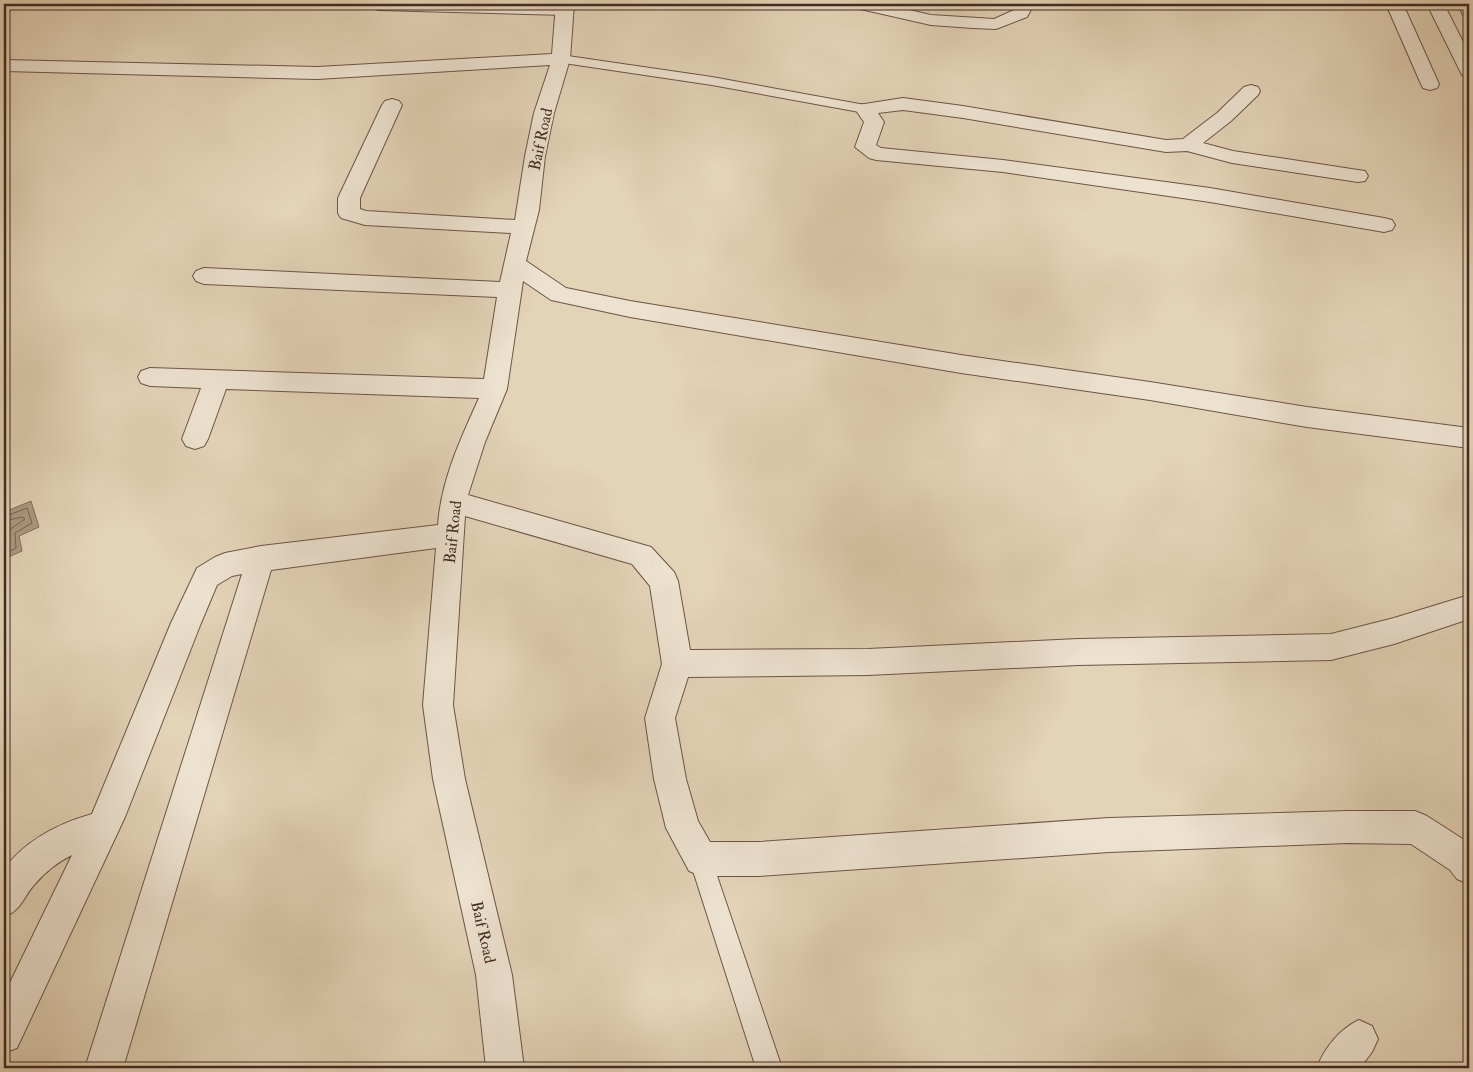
<svg xmlns="http://www.w3.org/2000/svg" width="1473" height="1072" viewBox="0 0 1473 1072" font-family="'IM FELL Double Pica',serif">
<style>
.water{fill:#ad9a84;stroke:#836e5d}
.lines{fill:none;stroke-linecap:round;stroke-linejoin:round}
.shore{stroke:#786253;stroke-width:1}
.lane-casing{stroke:#6b5547;stroke-width:2}
.street-casing{stroke:#6b5547;stroke-width:2}
.lane{fill:#ede2d0;fill-rule:evenodd}
.street{fill:#ede2d0;fill-rule:evenodd}
.labels{text-anchor:middle;stroke-width:4.5;stroke-linejoin:round;paint-order:stroke}
.street-label{font-size:16px;fill:#432b22;stroke:#ede2d0}
</style>
<rect width="100%" height="100%" fill="#e3d3b7"/>
<filter id="stains"><feTurbulence type="fractalNoise" baseFrequency=".004" numOctaves="4"/><feColorMatrix values="0 0 0 0 .2 0 0 0 0 .09 0 0 0 0 .02 0 0 0 .5 -.17"/></filter>
<radialGradient id="worn" r=".72"><stop offset=".6" stop-color="#630" stop-opacity="0"/><stop offset="1" stop-color="#630" stop-opacity=".3"/></radialGradient>
<!-- water -->
<path class="water" d="M 4,499 L 7,511 L 31,501 L 39,527 L 19,536 L 22,551 L 4,559 Z"/>
<g class="lines">
<!-- shore -->
<path class="shore" d="M 4,514 L 9,515 L 27,508 L 32,523 L 15,533 L 16,548 L 4,554
M 4,521 L 22,517 L 25,519 L 9,530 L 8,544 L 4,547"/>
<!-- lane casing -->
<g class="lane-casing">
<path id="lane" d="M 375,4 L 564,7 L 570,11 L 564,15 L 379,10 L 375,9 L 373,6 Z
M 561,55 L 712,77 L 865,105 L 872,109 L 865,113 L 712,85 L 557,62 L 555,59 Z
M 699,844 L 707,847 L 710,855 L 782,1068 L 756,1068 L 688,855 L 691,847 Z"/>
</g>
<!-- street casing -->
<g class="street-casing">
<path id="street" d="M 556,4 L 574,4 L 570,59 L 554,113 L 545,156 L 539,210 L 526,261 L 566,288 L 630,301 L 961,355 L 1150,382 L 1307,407 L 1469,428 L 1469,448 L 1307,427 L 1150,400 L 961,373 L 630,317 L 551,300 L 523,281 L 507,389 L 485,442 L 468,495 L 651,547 L 674,572 L 678,581 L 690,650 L 868,649 L 1078,639 L 1331,634 L 1394,618 L 1469,595 L 1469,619 L 1394,644 L 1331,660 L 1078,665 L 868,675 L 688,677 L 675,718 L 686,779 L 698,821 L 710,842 L 759,842 L 1109,818 L 1348,811 L 1415,811 L 1427,816 L 1469,843 L 1469,884 L 1457,879 L 1450,870 L 1411,844 L 1348,843 L 1109,852 L 759,876 L 701,876 L 689,871 L 666,828 L 654,779 L 645,718 L 662,664 L 650,586 L 632,564 L 465,516 L 453,705 L 465,779 L 512,975 L 524,1068 L 486,1068 L 476,975 L 433,779 L 423,705 L 436,548 L 271,570 L 123,1068 L 85,1068 L 242,574 L 232,576 L 217,585 L 201,623 L 125,817 L 17,1048 L 4,1053 L 4,995 L 72,855 C 58,862 45,872 35,884 C 22,898 23,909 4,917 L 4,869 C 26,840 57,824 92,814 L 171,623 L 197,568 L 215,557 L 225,553 L 261,546 L 438,525 C 441,480 461,438 479,398 L 226,389 L 208,439 L 204,446 L 195,449 L 186,446 L 182,439 L 201,388 L 150,386 L 141,383 L 138,377 L 141,371 L 150,368 L 484,379 L 497,297 L 204,284 L 196,281 L 193,276 L 196,271 L 204,268 L 500,282 L 511,233 L 365,225 L 341,218 L 338,213 L 338,198 L 382,105 L 385,101 L 392,99 L 399,101 L 402,105 L 360,198 L 360,209 L 366,211 L 515,220 L 525,156 L 534,113 L 550,65 L 317,79 L 4,71 L 4,60 L 317,67 L 552,54 Z
M 853,4 L 883,4 L 931,15 L 994,19 L 1014,10 L 1017,4 L 1034,4 L 1027,17 L 996,29 L 973,28 L 931,25 L 856,8 Z
M 1386,4 L 1403,4 L 1439,84 L 1437,88 L 1430,90 L 1423,88 L 1421,84 Z
M 1427,4 L 1444,4 L 1469,54 L 1469,77 L 1462,75 L 1460,71 Z
M 1458,4 L 1469,4 L 1469,16 L 1463,15 Z
M 1251,85 L 1258,87 L 1260,91 L 1258,95 L 1231,121 L 1203,143 L 1233,151 L 1358,170 L 1365,171 L 1368,176 L 1365,181 L 1358,182 L 1232,163 L 1187,151 L 1166,152 L 963,118 L 903,110 L 878,113 L 884,122 L 876,145 L 881,148 L 1003,160 L 1210,188 L 1384,218 L 1392,220 L 1395,225 L 1392,230 L 1384,232 L 1210,202 L 1003,172 L 876,160 L 869,158 L 855,147 L 864,122 L 855,109 L 858,105 L 903,98 L 963,106 L 1166,140 L 1183,139 L 1217,113 L 1244,87 Z
M 1359,1020 L 1372,1026 L 1378,1039 L 1372,1052 L 1360,1068 L 1317,1068 C 1324,1048 1340,1029 1359,1020 Z"/>
</g>
<!-- lane -->
<use href="#lane" class="lane"/>
<!-- street -->
<use href="#street" class="street"/>
</g>
<g class="labels">
<!-- street labels -->
<g class="street-label">
<text transform="translate(540 139) rotate(-78)" y="6">Baif Road</text>
<text transform="translate(452 532) rotate(-84)" y="6">Baif Road</text>
<text transform="translate(484 932) rotate(77)" y="6">Baif Road</text>
</g>
</g>
<!-- margin -->
<rect width="1473" height="1072" fill="none" stroke="#e3d3b7" stroke-width="20"/>
<rect x="5" y="5" width="1463" height="1062" fill="none" stroke="#432b22" stroke-width="2.5"/>
<rect x="10" y="10" width="1453" height="1052" fill="none" stroke="#432b22"/>
<rect width="100%" height="100%" filter="url(#stains)"/>
<rect width="100%" height="100%" fill="url(#worn)"/>
</svg>
